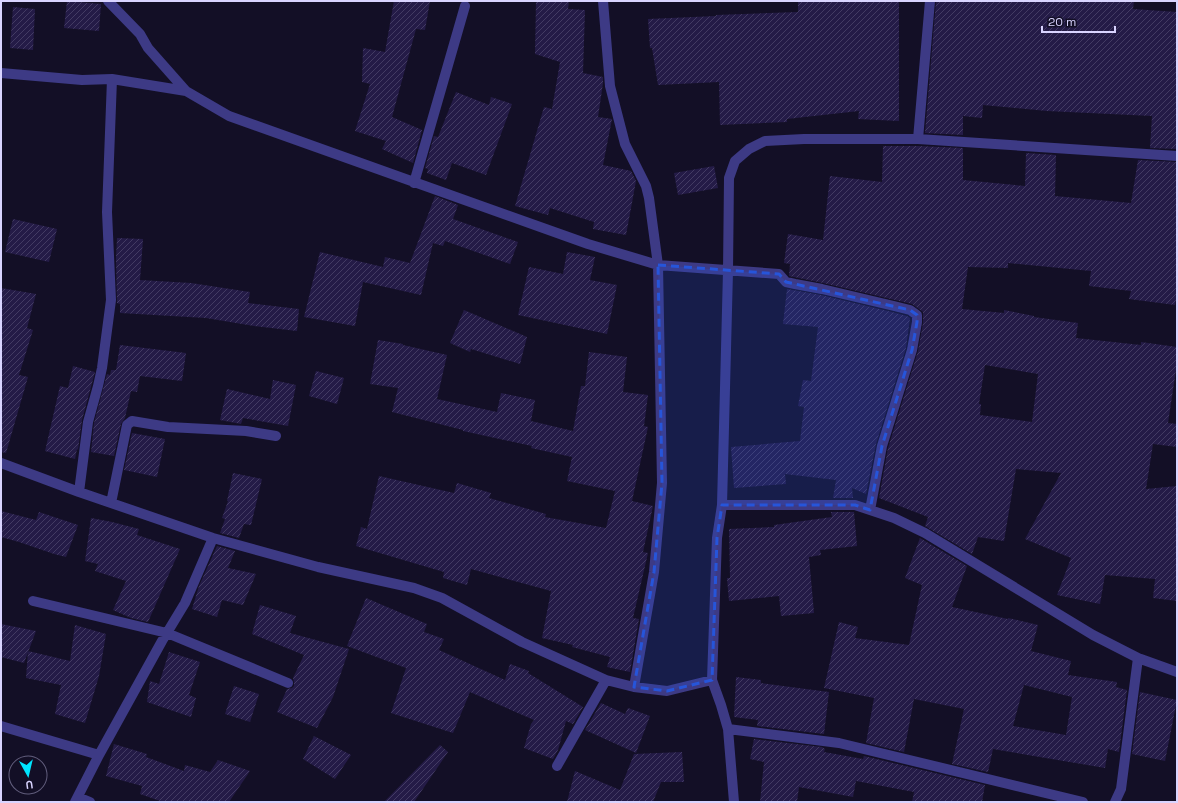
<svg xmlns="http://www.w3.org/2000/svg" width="1178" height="803" viewBox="0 0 1178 803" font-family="'Space Grotesk',sans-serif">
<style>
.building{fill:url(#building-hatch);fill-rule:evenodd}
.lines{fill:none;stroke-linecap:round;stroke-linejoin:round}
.minor{stroke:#3d3a85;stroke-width:10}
.marked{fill:#2655da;fill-opacity:0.2;stroke:#2655da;stroke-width:3;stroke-dasharray:8 5;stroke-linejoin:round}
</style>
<defs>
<pattern id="building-hatch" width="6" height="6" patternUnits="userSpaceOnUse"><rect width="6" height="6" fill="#241b47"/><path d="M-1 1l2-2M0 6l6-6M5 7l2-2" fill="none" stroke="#433b63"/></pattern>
</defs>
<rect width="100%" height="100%" fill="#130f26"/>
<!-- building -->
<path class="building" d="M 67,1 L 101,4 L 99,31 L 64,28 Z
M 394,1 L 430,1 L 425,30 L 416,29 L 392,117 L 422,130 L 413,163 L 382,149 L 386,141 L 355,131 L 370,84 L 362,82 L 363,48 L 385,52 Z
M 536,1 L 569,1 L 568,9 L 585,10 L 583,73 L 603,77 L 603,83 L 598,117 L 612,119 L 603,165 L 631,171 L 636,181 L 626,235 L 593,229 L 594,222 L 550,208 L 548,215 L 515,206 L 544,107 L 552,109 L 560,62 L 535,54 Z
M 798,1 L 899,1 L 899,121 L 858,119 L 859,111 L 787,119 L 787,122 L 720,125 L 719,82 L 658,85 L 652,48 L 650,48 L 648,19 L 716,16 L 716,15 L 798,12 Z
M 936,1 L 1134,1 L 1133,9 L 1177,12 L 1177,149 L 1150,148 L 1152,116 L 1047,111 L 983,105 L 982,118 L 963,116 L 963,135 L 925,133 Z
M 13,7 L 35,9 L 33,50 L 10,48 Z
M 456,92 L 489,105 L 491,97 L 512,104 L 486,175 L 452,163 L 446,180 L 427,173 L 428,169 L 425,168 L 434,136 L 438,137 Z
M 883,146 L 918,146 L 963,148 L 963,180 L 1025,186 L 1026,153 L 1056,155 L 1055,196 L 1131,203 L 1138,160 L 1177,162 L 1177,294 L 1175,305 L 1129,299 L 1131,291 L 1089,286 L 1091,271 L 1008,263 L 1008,268 L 968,267 L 962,309 L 1004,313 L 1004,310 L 1034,316 L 1034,317 L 1078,323 L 1076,338 L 1141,345 L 1141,342 L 1177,347 L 1177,363 L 1168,423 L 1177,424 L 1177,447 L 1153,444 L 1146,489 L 1177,486 L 1177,601 L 1153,598 L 1155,579 L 1105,575 L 1100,604 L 1057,595 L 1071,558 L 1025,539 L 1061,473 L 1016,469 L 1004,541 L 978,537 L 972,554 L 925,526 L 928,517 L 879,498 L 888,448 L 918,351 L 923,323 L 923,312 L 912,304 L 823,283 L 789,276 L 789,275 L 790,264 L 784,263 L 788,234 L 823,240 L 830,176 L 882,182 ZM 985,365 L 1038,374 L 1032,422 L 980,415 L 981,404 L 979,404 Z
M 714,166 L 718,188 L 678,195 L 674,173 Z
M 435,196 L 458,205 L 453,219 L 518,242 L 510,264 L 445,241 L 443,246 L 433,243 L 421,295 L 363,282 L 355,326 L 304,317 L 320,252 L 383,267 L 385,257 L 410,263 Z
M 13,219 L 57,229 L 49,262 L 5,252 Z
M 117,238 L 143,239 L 140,280 L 191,283 L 250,292 L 248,303 L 299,309 L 297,331 L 254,326 L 206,318 L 120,313 L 120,304 L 117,303 L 116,258 Z
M 567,252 L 595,257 L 590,280 L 617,285 L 607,334 L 518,315 L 529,267 L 563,274 Z
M 1,288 L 36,294 L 27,328 L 33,330 L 19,375 L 28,377 L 6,453 L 1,452 Z
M 787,289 L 821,295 L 892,312 L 907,316 L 910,318 L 906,348 L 876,444 L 866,494 L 852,488 L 853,498 L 833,498 L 836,480 L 785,474 L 786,484 L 734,488 L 731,447 L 800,441 L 804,407 L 798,406 L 803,380 L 811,381 L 818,327 L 783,324 Z
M 464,310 L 527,337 L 520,364 L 471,349 L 470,352 L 450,343 Z
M 378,340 L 403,344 L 403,345 L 447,355 L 437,399 L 497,412 L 501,393 L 535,400 L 531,421 L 573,431 L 581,386 L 585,386 L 589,352 L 627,357 L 623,392 L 648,395 L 644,426 L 648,427 L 632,501 L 653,506 L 643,552 L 648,553 L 633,618 L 639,619 L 630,672 L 607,667 L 610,657 L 572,647 L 573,645 L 542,638 L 551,591 L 471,569 L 467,585 L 443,578 L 444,572 L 356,546 L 361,527 L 367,529 L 379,476 L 454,493 L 457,483 L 491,493 L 489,498 L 546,514 L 545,517 L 606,528 L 615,491 L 567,481 L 572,457 L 531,448 L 532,446 L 463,431 L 463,430 L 392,412 L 398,388 L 370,384 Z
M 120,345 L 186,353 L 182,381 L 140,376 L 137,392 L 131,391 L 125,418 L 121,424 L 114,456 L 91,452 L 94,423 L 107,374 L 110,375 L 111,370 L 116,370 Z
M 73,366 L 95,372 L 82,420 L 78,450 L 77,449 L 75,459 L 45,451 L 60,386 L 68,388 Z
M 316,371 L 344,378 L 337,404 L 309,396 Z
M 273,380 L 296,385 L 288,426 L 243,418 L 241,424 L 220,420 L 227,389 L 270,399 Z
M 132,433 L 165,439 L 157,477 L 124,470 Z
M 233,473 L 262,479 L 251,525 L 244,524 L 239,538 L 220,533 L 225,519 L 222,518 L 228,501 L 227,501 Z
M 1,511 L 36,520 L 39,512 L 78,525 L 66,557 L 54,554 L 19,542 L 1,537 Z
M 831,512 L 854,512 L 857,546 L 820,550 L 821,555 L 809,557 L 814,613 L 781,616 L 779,596 L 729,601 L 727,578 L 730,578 L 729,529 L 774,527 L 774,525 L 832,517 Z
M 91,518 L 112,522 L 139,529 L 137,535 L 180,549 L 148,622 L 131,618 L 113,610 L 126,581 L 95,571 L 98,564 L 85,561 Z
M 920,538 L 967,566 L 952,607 L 1008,619 L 1008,618 L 1038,625 L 1031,651 L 1071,661 L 1068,675 L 1117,682 L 1116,687 L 1127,690 L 1119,752 L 1108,749 L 1105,768 L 993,749 L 988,772 L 952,764 L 964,709 L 914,699 L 904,752 L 866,743 L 874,698 L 824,688 L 839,622 L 858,627 L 855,638 L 909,645 L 922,585 L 905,578 ZM 1024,685 L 1072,697 L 1066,735 L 1013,726 Z
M 217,546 L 235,551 L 228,568 L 256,574 L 243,605 L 222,600 L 217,617 L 192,609 L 199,586 Z
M 366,598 L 427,624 L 424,632 L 444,639 L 439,650 L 505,680 L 510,664 L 529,671 L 528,673 L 583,707 L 573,724 L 566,721 L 558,750 L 553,759 L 524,748 L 531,724 L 534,720 L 470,692 L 453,733 L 391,713 L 406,668 L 347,646 Z
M 260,605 L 296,616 L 290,633 L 349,649 L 333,697 L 317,728 L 277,712 L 287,689 L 292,688 L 294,686 L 294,682 L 293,678 L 304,655 L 252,634 Z
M 1,624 L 36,631 L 24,663 L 1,657 Z
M 75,625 L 106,634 L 99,676 L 85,723 L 55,714 L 61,685 L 26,678 L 28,651 L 70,661 Z
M 169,652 L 200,662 L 189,695 L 196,698 L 191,717 L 147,702 L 150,681 L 159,684 Z
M 736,677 L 761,680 L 761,683 L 829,692 L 824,734 L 757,726 L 758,720 L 734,717 Z
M 234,686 L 259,694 L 250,722 L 225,714 Z
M 1140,692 L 1177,700 L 1165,761 L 1132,754 Z
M 601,703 L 625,714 L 628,708 L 650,716 L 636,753 L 585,730 Z
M 314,736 L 351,755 L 335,779 L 303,759 Z
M 754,739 L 822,747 L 825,749 L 824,752 L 863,759 L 864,756 L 985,785 L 982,802 L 912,802 L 914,792 L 856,781 L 853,797 L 799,787 L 797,802 L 760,802 L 764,762 L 750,759 Z
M 114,744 L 147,754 L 146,757 L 184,771 L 185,765 L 210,772 L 218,760 L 250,771 L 229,802 L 163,802 L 140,794 L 142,786 L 106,776 Z
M 440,745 L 448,752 L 414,802 L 384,802 Z
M 682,752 L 684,782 L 661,782 L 653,802 L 567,802 L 575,771 L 620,790 L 634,754 Z"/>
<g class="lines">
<!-- minor -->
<path class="minor" d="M 108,1 L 140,34 L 148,48 L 186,91 L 229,116 L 588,244 L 658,265 L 779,274 L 786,282 L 795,284 L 822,289 L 894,306 L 910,310 L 917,315 L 917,322 L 912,350 L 882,446 L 870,510
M 603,1 L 610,86 L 625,144 L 646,186 L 649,198 L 658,265 L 662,483 L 654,572 L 634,687
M 1,73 L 82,80 L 112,79 L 186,91
M 918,139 L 930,1
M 414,183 L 465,6
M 1,463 L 79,492 L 213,538 L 318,567 L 414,588 L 442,598 L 522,642 L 606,680 L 634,687 L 667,691 L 712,680
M 79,492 L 88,422 L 98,386 L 102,368 L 111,300 L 107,212 L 112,79
M 111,503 L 127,425 L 132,421 L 168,427 L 246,431 L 276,436
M 722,505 L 855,505 L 894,518 L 925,533 L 1093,635 L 1138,658 L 1177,672
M 33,601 L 167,633 L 288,683
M 1,726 L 99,755
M 728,729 L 839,743 L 1083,802
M 557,766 L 606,680
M 78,797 L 90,802
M 75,802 L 99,755 L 162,641 L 185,603 L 213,538
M 734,802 L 728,729 L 721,705 L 712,680 L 717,538 L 722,505 L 728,271 L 729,178 L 735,161 L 749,149 L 765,141 L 804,139 L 918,139 L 1177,156
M 1115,802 L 1121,789 L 1138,658"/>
</g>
<!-- marked area -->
<path class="marked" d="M 658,265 L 779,274 L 786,282 L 795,284 L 910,310 L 917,315 L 917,322 L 912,350 L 882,446 L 870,510 L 855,505 L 722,505 L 717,538 L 712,680 L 667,691 L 634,687 L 654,572 L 662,483 Z"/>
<!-- border -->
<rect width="1178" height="803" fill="none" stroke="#d9d4ff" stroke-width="4"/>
<!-- north arrow -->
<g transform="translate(28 775) rotate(172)"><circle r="19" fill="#130f26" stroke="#625e7d"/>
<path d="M0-3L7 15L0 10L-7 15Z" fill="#00e5ff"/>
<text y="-6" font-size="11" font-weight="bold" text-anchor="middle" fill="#d9d4ff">U</text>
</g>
<!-- scale -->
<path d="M1042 26v6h73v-6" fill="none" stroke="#d9d4ff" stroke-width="2"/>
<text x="1048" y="26" font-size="12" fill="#d9d4ff" stroke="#130f26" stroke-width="3" paint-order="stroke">20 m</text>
</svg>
